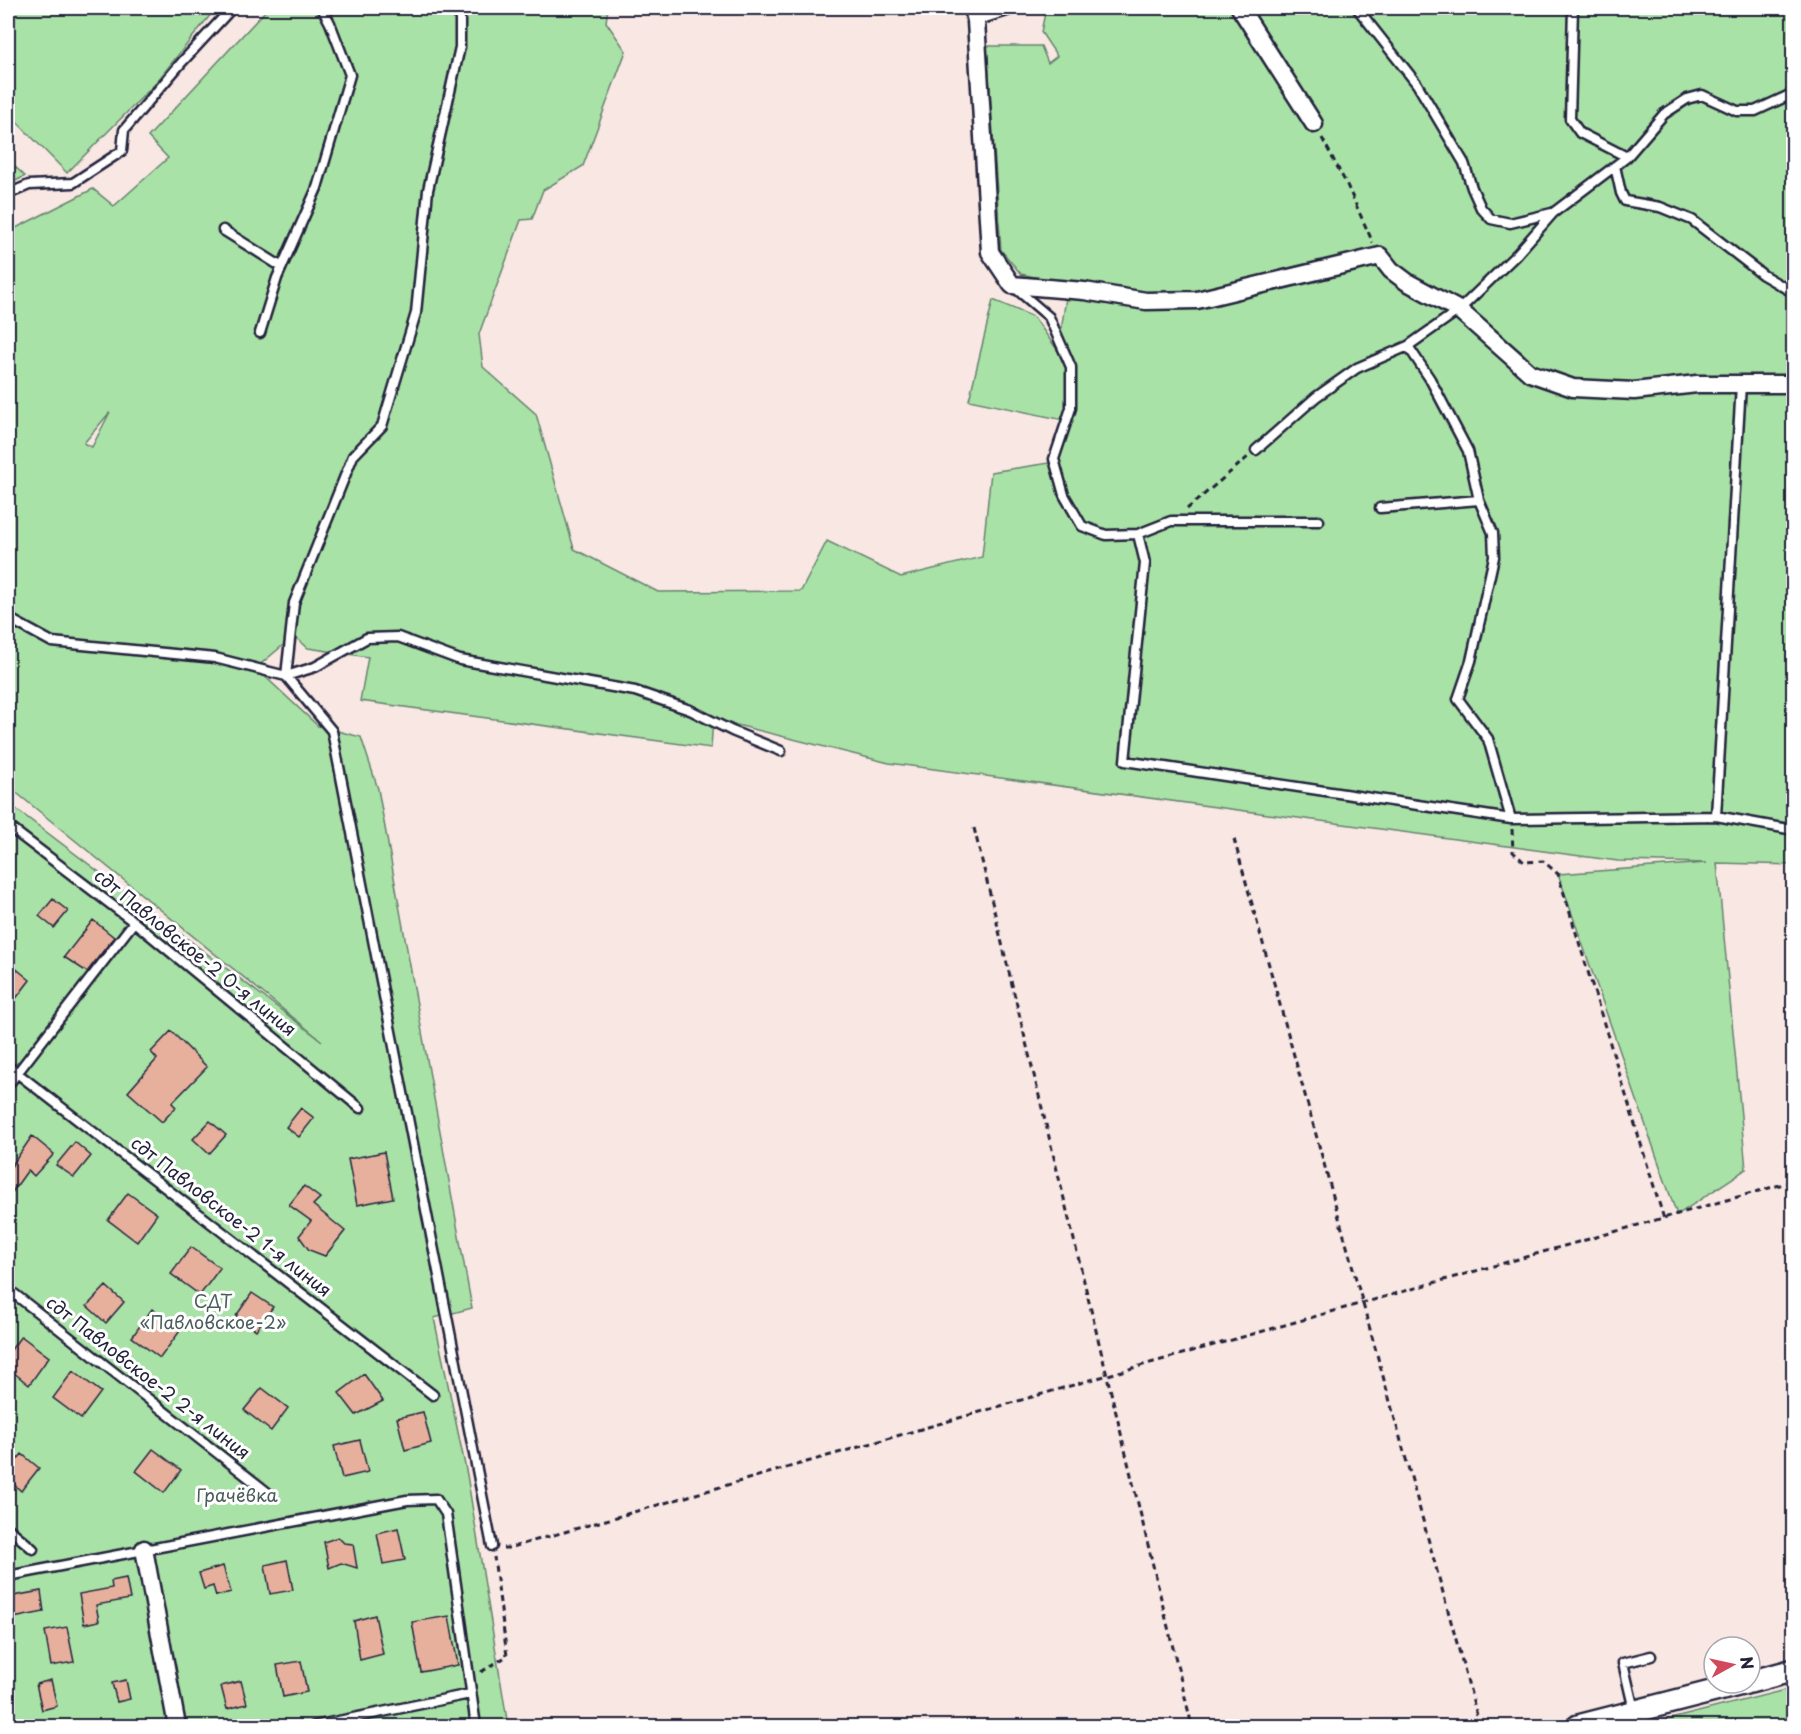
<svg xmlns="http://www.w3.org/2000/svg" width="1801" height="1734" viewBox="0 0 1801 1734" font-family="'Playpen Sans',sans-serif">
<style>
.green{fill:#a9e2a6;stroke:#668270;stroke-width:1.5;fill-rule:evenodd}
.building{fill:#e7b09d;stroke:#22223b;stroke-width:1.5}
.lines{fill:none;stroke-linecap:round;stroke-linejoin:round}
.service-casing{stroke:#22223b;stroke-width:13}
.minor-casing{stroke:#22223b;stroke-width:21}
.tertiary-casing{stroke:#22223b;stroke-width:26}
.path{stroke:#22223b;stroke-width:3;stroke-dasharray:6 4.5;stroke-linecap:butt}
.service{stroke:#fff;stroke-width:8}
.minor{stroke:#fff;stroke-width:16}
.tertiary{stroke:#fff;stroke-width:21}
.labels{text-anchor:middle;stroke-width:6;stroke-linejoin:round;paint-order:stroke}
.street-label{font-size:18px;fill:#22223b;stroke:#fff}
.park-label{font-size:18px;fill:#4a5c5b;stroke:#fff}
</style>
<rect width="100%" height="100%" fill="#f8e7e2"/>
<filter id="ink" filterUnits="userSpaceOnUse"><feTurbulence type="fractalNoise" baseFrequency=".0167" numOctaves="2"/><feDisplacementMap in="SourceGraphic" scale="12" xChannelSelector="R" yChannelSelector="G"/><feConvolveMatrix kernelMatrix="1 2 1 2 8 2 1 2 1" color-interpolation-filters="sRGB"/></filter>
<g filter="url(#ink)">
<!-- green -->
<path class="green" d="M 8,8 L 216,8 L 154,85 L 67,173 L 12,117 L 8,118 Z
M 268,8 L 608,8 L 606,22 L 626,51 L 583,166 L 543,190 L 532,219 L 521,220 L 479,334 L 483,367 L 536,414 L 574,549 L 658,592 L 801,591 L 827,541 L 901,577 L 982,557 L 991,472 L 1049,463 L 1064,420 L 969,400 L 993,300 L 1034,317 L 1058,351 L 1068,284 L 1021,274 L 1001,250 L 987,46 L 1041,46 L 1048,63 L 1057,56 L 1041,32 L 1046,8 L 1793,8 L 1793,865 L 1717,863 L 1746,1169 L 1677,1215 L 1558,874 L 1707,863 L 1618,861 L 889,763 L 713,719 L 711,748 L 360,701 L 368,657 L 308,648 L 294,636 L 256,668 L 318,726 L 361,737 L 378,789 L 472,1308 L 434,1318 L 467,1475 L 508,1726 L 8,1726 L 8,803 L 322,1041 L 8,786 L 8,232 L 93,189 L 114,206 L 168,158 L 148,137 ZM 110,412 L 92,447 L 85,444 L 84,443 Z
M 8,164 L 12,164 L 25,176 L 8,185 Z
M 1793,1688 L 1793,1726 L 1643,1726 Z"/>
<!-- building -->
<path class="building" d="M 53,899 L 68,911 L 54,928 L 39,916 Z
M 93,920 L 114,937 L 87,972 L 64,957 Z
M 8,962 L 30,980 L 8,1009 Z
M 171,1031 L 207,1067 L 172,1103 L 176,1107 L 162,1122 L 128,1092 L 157,1059 L 151,1052 Z
M 301,1108 L 314,1118 L 299,1137 L 286,1127 Z
M 210,1121 L 226,1135 L 209,1154 L 193,1139 Z
M 32,1136 L 54,1154 L 34,1176 L 28,1170 L 8,1198 L 8,1171 Z
M 75,1142 L 91,1156 L 74,1177 L 56,1165 Z
M 384,1152 L 393,1198 L 357,1205 L 348,1159 Z
M 304,1186 L 320,1198 L 313,1205 L 345,1231 L 325,1256 L 309,1250 L 299,1236 L 311,1221 L 289,1205 Z
M 128,1193 L 157,1214 L 137,1242 L 108,1220 Z
M 191,1247 L 220,1268 L 200,1295 L 171,1274 Z
M 106,1286 L 124,1302 L 106,1323 L 87,1306 Z
M 252,1293 L 273,1307 L 256,1330 L 236,1316 Z
M 152,1309 L 180,1331 L 160,1358 L 132,1337 Z
M 21,1336 L 49,1357 L 29,1385 L 8,1368 L 8,1354 Z
M 73,1371 L 101,1392 L 81,1419 L 53,1398 Z
M 364,1374 L 383,1401 L 356,1415 L 339,1393 Z
M 262,1388 L 288,1408 L 271,1431 L 244,1410 Z
M 423,1412 L 431,1443 L 405,1450 L 397,1418 Z
M 360,1440 L 368,1472 L 342,1478 L 334,1446 Z
M 153,1449 L 181,1470 L 164,1493 L 136,1471 Z
M 22,1454 L 39,1468 L 21,1491 L 8,1479 L 8,1471 Z
M 398,1528 L 405,1560 L 383,1564 L 377,1533 Z
M 338,1537 L 344,1543 L 353,1544 L 357,1568 L 341,1563 L 329,1568 L 324,1542 Z
M 287,1560 L 293,1590 L 270,1594 L 265,1565 Z
M 223,1566 L 231,1592 L 216,1596 L 213,1586 L 204,1589 L 199,1573 Z
M 126,1578 L 130,1599 L 96,1605 L 99,1621 L 84,1624 L 79,1594 L 112,1588 L 111,1581 Z
M 41,1591 L 44,1612 L 8,1619 L 8,1597 Z
M 375,1615 L 383,1654 L 360,1660 L 354,1621 Z
M 449,1616 L 458,1665 L 421,1672 L 412,1622 Z
M 67,1627 L 74,1662 L 51,1666 L 45,1631 Z
M 301,1661 L 307,1692 L 283,1697 L 277,1665 Z
M 51,1680 L 57,1706 L 42,1710 L 36,1684 Z
M 126,1680 L 130,1699 L 117,1702 L 112,1683 Z
M 241,1681 L 247,1704 L 227,1709 L 221,1686 Z"/>
<g class="lines">
<!-- service casing -->
<g class="service-casing">
<path id="service" d="M 460,8 L 460,47 L 428,190 L 416,313 L 382,426 L 353,456 L 294,603 L 286,676 L 332,731 L 492,1546
M 1357,8 L 1417,84 L 1464,163 L 1472,188 L 1481,208 L 1491,219 L 1510,223 L 1552,213
M 1573,8 L 1570,119 L 1580,133 L 1627,157
M 976,21 L 1016,8
M 1615,166 L 1621,193 L 1625,201 L 1660,207 L 1692,220 L 1763,275 L 1794,293
M 8,194 L 29,185 L 73,183 L 122,151 L 124,130 L 182,62 L 232,8
M 223,230 L 282,267
M 1014,287 L 1049,317 L 1071,367 L 1071,408 L 1054,459 L 1064,495 L 1082,526 L 1106,535 L 1138,534 L 1171,521 L 1319,521
M 260,333 L 277,278 L 317,188 L 350,75 L 330,23 L 322,8
M 1408,346 L 1430,379 L 1468,451 L 1479,500 L 1493,533 L 1494,557 L 1471,661 L 1458,699 L 1488,739 L 1511,819
M 1256,450 L 1316,397 L 1357,368 L 1408,346 L 1459,310 L 1517,254 L 1553,213 L 1627,157 L 1664,114 L 1687,99 L 1702,95 L 1737,111 L 1755,111 L 1794,93
M 1380,508 L 1479,500
M 1138,534 L 1145,563 L 1125,761 L 1511,819 L 1716,816 L 1794,830
M 8,618 L 52,642 L 215,658 L 286,676 L 315,667 L 367,638 L 398,637 L 460,660 L 635,691 L 690,710 L 732,731 L 781,751
M 1716,816 L 1741,384
M 8,826 L 134,922 L 360,1108
M 8,1066 L 433,1395
M 8,1085 L 134,922
M 8,1289 L 267,1492
M 8,1528 L 33,1549
M 8,1576 L 407,1500 L 436,1499 L 446,1514 L 476,1726
M 1634,1710 L 1623,1663 L 1651,1656
M 314,1726 L 470,1694"/>
</g>
<!-- minor casing -->
<g class="minor-casing">
<path id="minor" d="M 973,8 L 976,21 L 990,252 L 1012,285 L 1084,291 L 1146,301 L 1197,300 L 1380,256 L 1391,270 L 1407,282 L 1459,310 L 1530,373 L 1573,388 L 1634,391 L 1697,384 L 1794,384
M 1240,8 L 1314,124
M 144,1549 L 177,1726"/>
</g>
<!-- tertiary casing -->
<g class="tertiary-casing">
<path id="tertiary" d="M 1750,1682 L 1794,1670
M 1578,1726 L 1746,1683"/>
</g>
<!-- path -->
<path class="path" d="M 1322,138 L 1347,185 L 1373,243
M 1187,509 L 1248,457
M 974,828 L 1192,1726
M 1512,829 L 1513,852 L 1524,862 L 1543,861 L 1558,874 L 1664,1219
M 1234,839 L 1480,1726
M 503,1548 L 509,1548 L 1108,1375 L 1794,1181
M 481,1672 L 507,1656 L 494,1557"/>
<!-- service -->
<use href="#service" class="service"/>
<!-- minor -->
<use href="#minor" class="minor"/>
<!-- tertiary -->
<use href="#tertiary" class="tertiary"/>
</g>
</g>
<g class="labels">
<!-- street labels -->
<g class="street-label">
<text transform="translate(195 953) rotate(39)" y="6">сдт Павловское-2 0-я линия</text>
<text transform="translate(231 1217) rotate(38)" y="6">сдт Павловское-2 1-я линия</text>
<text transform="translate(148 1378) rotate(38)" y="6">сдт Павловское-2 2-я линия</text>
</g>
<!-- park labels -->
<g class="park-label">
<text x="213" y="1308">СДТ<tspan x="213" dy="21">«Павловское-2»</tspan></text>
<text x="237" y="1502">Грачёвка</text>
</g>
</g>
<!-- margin -->
<rect width="1801" height="1734" fill="none" stroke="#fff" stroke-width="30"/>
<rect x="15" y="15" width="1771" height="1704" fill="none" stroke="#22223b" stroke-width="2" filter="url(#ink)"/>
<!-- north arrow -->
<g transform="translate(1732 1665) rotate(82)"><circle r="28" fill="#ffffff" stroke="#a7a7b1" stroke-width="1.5"/>
<path d="M0-4.5L10 22L0 15L-10 22Z" fill="#d1495b"/>
<text y="-9" font-size="16" font-weight="bold" text-anchor="middle" fill="#22223b">N</text>
</g>
</svg>
